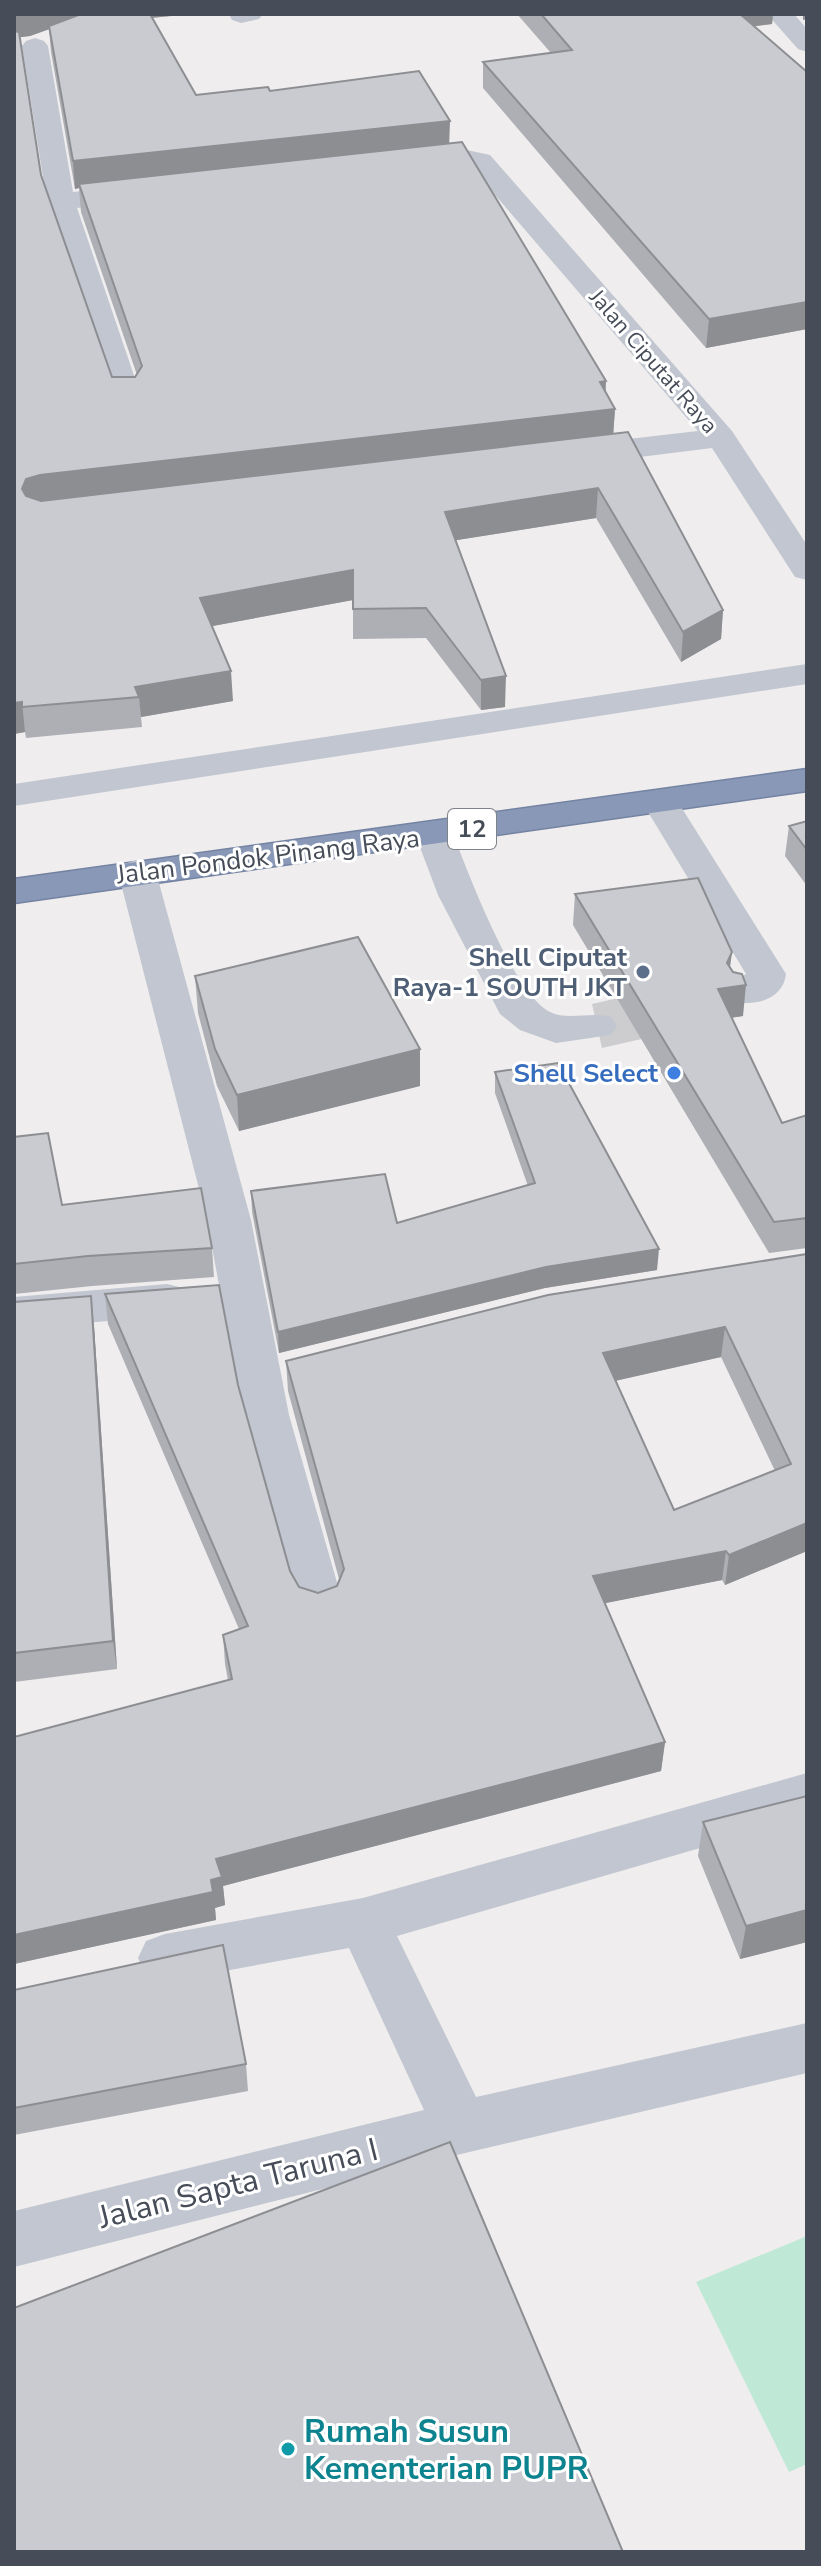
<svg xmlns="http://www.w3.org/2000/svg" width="821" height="2566" viewBox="0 0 821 2566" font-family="'Nunito Sans',sans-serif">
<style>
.green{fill:#bfe9d6}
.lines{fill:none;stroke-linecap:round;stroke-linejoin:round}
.minor-tunnel{stroke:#cdcdcf;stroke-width:45;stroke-dasharray:45 22;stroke-linecap:butt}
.highway-casing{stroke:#7483a2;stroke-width:3}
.minor{fill:#c1c6d0;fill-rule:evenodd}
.highway{fill:#8998b7;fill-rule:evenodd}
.wall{fill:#aeafb4;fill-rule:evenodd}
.shaded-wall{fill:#8d8e92}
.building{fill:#cacbd1;stroke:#8d8e92;stroke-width:2;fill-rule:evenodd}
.service-dot{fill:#5c6f8a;stroke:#fff;stroke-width:3}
.shop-dot{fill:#3f7fe0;stroke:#fff;stroke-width:3}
.culture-dot{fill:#0f9aa8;stroke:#fff;stroke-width:3}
.labels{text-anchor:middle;stroke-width:6;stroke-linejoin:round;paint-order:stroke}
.far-street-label{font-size:22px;fill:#474d58;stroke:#fff}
.shield{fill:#fff;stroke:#7e828a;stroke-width:2}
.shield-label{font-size:24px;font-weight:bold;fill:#474d58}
.street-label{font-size:26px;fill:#474d58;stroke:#fff}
.service-label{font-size:26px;font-weight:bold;fill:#4e5e75;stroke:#fff;text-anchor:end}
.shop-label{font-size:26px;font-weight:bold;fill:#366cbe;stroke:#fff;text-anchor:end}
.near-street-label{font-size:32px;fill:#474d58;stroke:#fff}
.near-culture-label{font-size:32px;font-weight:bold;fill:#0d838f;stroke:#fff;text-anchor:start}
</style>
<rect width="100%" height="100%" fill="#efeded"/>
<!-- green -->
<path class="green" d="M 807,2236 L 807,2464 L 789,2472 L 696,2282 Z"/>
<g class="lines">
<!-- minor-tunnel -->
<path class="minor-tunnel" d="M 597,1026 L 689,1005"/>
<!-- highway casing -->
<g class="highway-casing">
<path id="highway" d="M 807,769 L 807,791 L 14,903 L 14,879 Z"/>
</g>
<!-- minor -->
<path class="minor" d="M 229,14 L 263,14 L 259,19 L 241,23 L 232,20 Z
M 767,14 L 794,14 L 807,29 L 807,52 L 798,49 Z
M 35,38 L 44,41 L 48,46 L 73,192 L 138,185 L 148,187 L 152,193 L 148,199 L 138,201 L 77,208 L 141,396 L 137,403 L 126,405 L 115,403 L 111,396 L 47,202 L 22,46 L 26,41 Z
M 462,149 L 490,155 L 732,431 L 807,545 L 807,580 L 795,577 L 712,448 L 576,465 L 565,462 L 560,455 L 565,448 L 576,445 L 698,431 L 471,167 L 413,170 L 403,168 L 399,162 L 403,156 Z
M 807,664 L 807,684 L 14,806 L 14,784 Z
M 660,791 L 673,794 L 786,974 C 783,1000 754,1007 732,1001 L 726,992 L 732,983 L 746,974 L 642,802 L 647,794 Z
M 434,822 L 447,826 L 453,834 C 469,875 513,993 550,1012 C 568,1021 592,1011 611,1017 L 617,1026 L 611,1035 L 556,1043 L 520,1030 L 500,1014 L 438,895 L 415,834 L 421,826 Z
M 137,860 L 150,864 L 156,872 L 251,1220 L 289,1415 L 342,1600 L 335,1614 L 318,1620 L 301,1614 L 294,1600 L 243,1415 L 207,1220 L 118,872 L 124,864 Z
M 167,1284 L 183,1288 L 189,1300 L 183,1312 L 167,1316 L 14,1329 L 14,1297 Z
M 807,1773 L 807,1817 L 397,1936 L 476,2097 L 807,2023 L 807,2073 L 461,2154 L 14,2267 L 14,2211 L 424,2110 L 349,1948 L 165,1982 L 146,1975 L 138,1958 L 146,1941 L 165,1934 L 363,1898 Z"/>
<!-- highway -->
<use href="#highway" class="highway"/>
</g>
<!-- wall -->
<path class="wall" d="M 14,14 L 191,14 L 152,18 L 196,95 L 270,91 L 449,144 L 606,392 L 615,409 L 613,434 L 723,610 L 721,639 L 681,662 L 596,518 L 456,540 L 505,707 L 481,710 L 426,638 L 353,639 L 353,600 L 212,626 L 233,701 L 141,717 L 142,727 L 26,738 L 25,732 L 14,734 ZM 49,29 L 51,52 L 75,189 L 79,188 L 81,212 L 137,375 L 135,377 L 112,377 L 41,175 L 20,37 L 30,36 Z
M 517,14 L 773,14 L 772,24 L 754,26 L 807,72 L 807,329 L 706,348 L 483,88 L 483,62 L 551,53 Z
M 807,821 L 807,886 L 785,856 L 789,826 Z
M 575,894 L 730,968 L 743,1016 L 731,1018 L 782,1123 L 807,1115 L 807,1248 L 769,1253 L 573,925 Z
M 195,976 L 420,1086 L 239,1131 L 217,1086 L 198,1013 Z
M 495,1072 L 657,1270 L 545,1288 L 279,1353 L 252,1212 L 251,1191 L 397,1223 L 528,1186 L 495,1093 Z
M 14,1137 L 62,1205 L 212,1248 L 214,1277 L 92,1286 L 14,1294 Z
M 807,1254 L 807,1551 L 725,1585 L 722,1580 L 605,1603 L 665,1742 L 661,1771 L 223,1886 L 225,1905 L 215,1908 L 216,1920 L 14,1964 L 14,1737 L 228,1680 L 225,1664 L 223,1635 L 239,1629 L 108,1324 L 105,1294 L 238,1385 L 290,1571 L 299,1587 L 318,1593 L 337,1586 L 339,1579 L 288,1391 L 286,1361 ZM 721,1357 L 775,1471 L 674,1510 L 615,1381 Z
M 14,1302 L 94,1326 L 117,1669 L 14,1682 Z
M 807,1796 L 807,1942 L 740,1959 L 698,1856 L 703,1822 Z
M 14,1990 L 246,2064 L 248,2091 L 14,2135 Z"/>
<!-- shaded-wall -->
<path class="shaded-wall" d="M 14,14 L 92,14 L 30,36 L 14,38 Z
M 139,14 L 191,14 L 139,19 Z
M 728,14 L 773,14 L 772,24 L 726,30 Z
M 803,14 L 807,14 L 807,19 L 803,20 Z
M 450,121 L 449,149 L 79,184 L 79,188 L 75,189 L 73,161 Z
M 807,302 L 807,329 L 706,348 L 709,319 Z
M 606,381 L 605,410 L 600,382 Z
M 615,409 L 613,438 L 29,509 L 22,489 L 26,479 L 40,475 Z
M 598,488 L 596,518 L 445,542 L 445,512 Z
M 353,570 L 353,600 L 202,628 L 200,598 Z
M 723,610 L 721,639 L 681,662 L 683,632 Z
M 231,671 L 233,701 L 141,717 L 139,697 L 135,687 Z
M 506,676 L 505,707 L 481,710 L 481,680 Z
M 22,702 L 25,732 L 14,734 L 14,703 Z
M 732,952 L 728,983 L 746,985 L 743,1016 L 715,1020 L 718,989 Z
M 420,1049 L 420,1086 L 239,1131 L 237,1095 Z
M 659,1249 L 657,1270 L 545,1288 L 279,1353 L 278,1332 L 546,1267 Z
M 91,1296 L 94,1326 L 117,1669 L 113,1641 Z
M 725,1327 L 721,1357 L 601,1384 L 603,1353 Z
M 807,1523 L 807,1551 L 725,1585 L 729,1555 Z
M 726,1551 L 722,1580 L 591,1606 L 593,1576 Z
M 665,1742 L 661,1771 L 223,1886 L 225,1905 L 215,1908 L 216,1920 L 14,1964 L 14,1935 L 211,1880 L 216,1859 Z
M 807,1910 L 807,1942 L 740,1959 L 746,1926 Z"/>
<!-- building -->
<path class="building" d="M 81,14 L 150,14 L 196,95 L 268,87 L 270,91 L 419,71 L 450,121 L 73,161 L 49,26 Z
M 541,14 L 740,14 L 807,72 L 807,302 L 709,319 L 483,62 L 572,50 Z
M 14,31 L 19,32 L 41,175 L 112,377 L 135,377 L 142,366 L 79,184 L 462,142 L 606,381 L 600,382 L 615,409 L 40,475 L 26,479 L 22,489 L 26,496 L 41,501 L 628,432 L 723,610 L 683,632 L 598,488 L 445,512 L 506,676 L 481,680 L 426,608 L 353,609 L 353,570 L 200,598 L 231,671 L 135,687 L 139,697 L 22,707 L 22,702 L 14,703 Z
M 807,821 L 807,850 L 789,826 Z
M 698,878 L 732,952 L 727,963 L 733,972 L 742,974 L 746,985 L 718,989 L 782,1123 L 807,1115 L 807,1218 L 774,1222 L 575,894 Z
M 358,937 L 420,1049 L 237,1095 L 215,1049 L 195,976 Z
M 558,1063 L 659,1249 L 546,1267 L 278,1332 L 251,1191 L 385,1174 L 397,1223 L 535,1183 L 495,1072 Z
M 48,1133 L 62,1205 L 201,1188 L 212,1248 L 88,1256 L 14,1264 L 14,1137 Z
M 807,1254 L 807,1523 L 729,1555 L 726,1551 L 593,1576 L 665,1742 L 216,1859 L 222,1877 L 211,1880 L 213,1892 L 14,1935 L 14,1737 L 232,1679 L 223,1635 L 248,1626 L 105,1294 L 219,1285 L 238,1385 L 290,1571 L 299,1587 L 318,1593 L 337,1586 L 344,1569 L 286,1361 L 548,1295 ZM 725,1327 L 791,1464 L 674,1510 L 603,1353 Z
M 91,1296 L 113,1641 L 14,1653 L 14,1302 Z
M 807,1796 L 807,1910 L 746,1926 L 703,1822 Z
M 223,1945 L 246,2064 L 14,2108 L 14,1990 Z
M 450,2142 L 623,2552 L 14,2552 L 14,2308 Z"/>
<!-- markers -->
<circle class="service-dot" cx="643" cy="972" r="8"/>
<circle class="shop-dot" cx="674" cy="1073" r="8"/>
<circle class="culture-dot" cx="288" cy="2449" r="8"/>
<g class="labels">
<!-- far-street labels -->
<g class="far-street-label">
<text transform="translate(654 361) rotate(49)" y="8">Jalan Ciputat Raya</text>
</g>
<!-- shield labels -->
<rect class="shield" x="448" y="809" width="48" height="40" rx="6"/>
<g class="shield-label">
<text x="472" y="837">12</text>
</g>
<!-- street labels -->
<g class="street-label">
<text transform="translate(268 856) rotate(-7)" y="9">Jalan Pondok Pinang Raya</text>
</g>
<!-- service labels -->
<g class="service-label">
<text x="627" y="966">Shell Ciputat<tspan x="627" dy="30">Raya-1 SOUTH JKT</tspan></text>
</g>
<!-- shop labels -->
<g class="shop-label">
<text x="658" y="1082">Shell Select</text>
</g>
<!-- near-street labels -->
<g class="near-street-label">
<text transform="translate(238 2183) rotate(-14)" y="11">Jalan Sapta Taruna I</text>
</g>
<!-- near-culture labels -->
<g class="near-culture-label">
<text x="304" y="2442">Rumah Susun<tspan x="304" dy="37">Kementerian PUPR</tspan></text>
</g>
</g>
<!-- border -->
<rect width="821" height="2566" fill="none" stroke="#474d58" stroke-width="32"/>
</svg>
